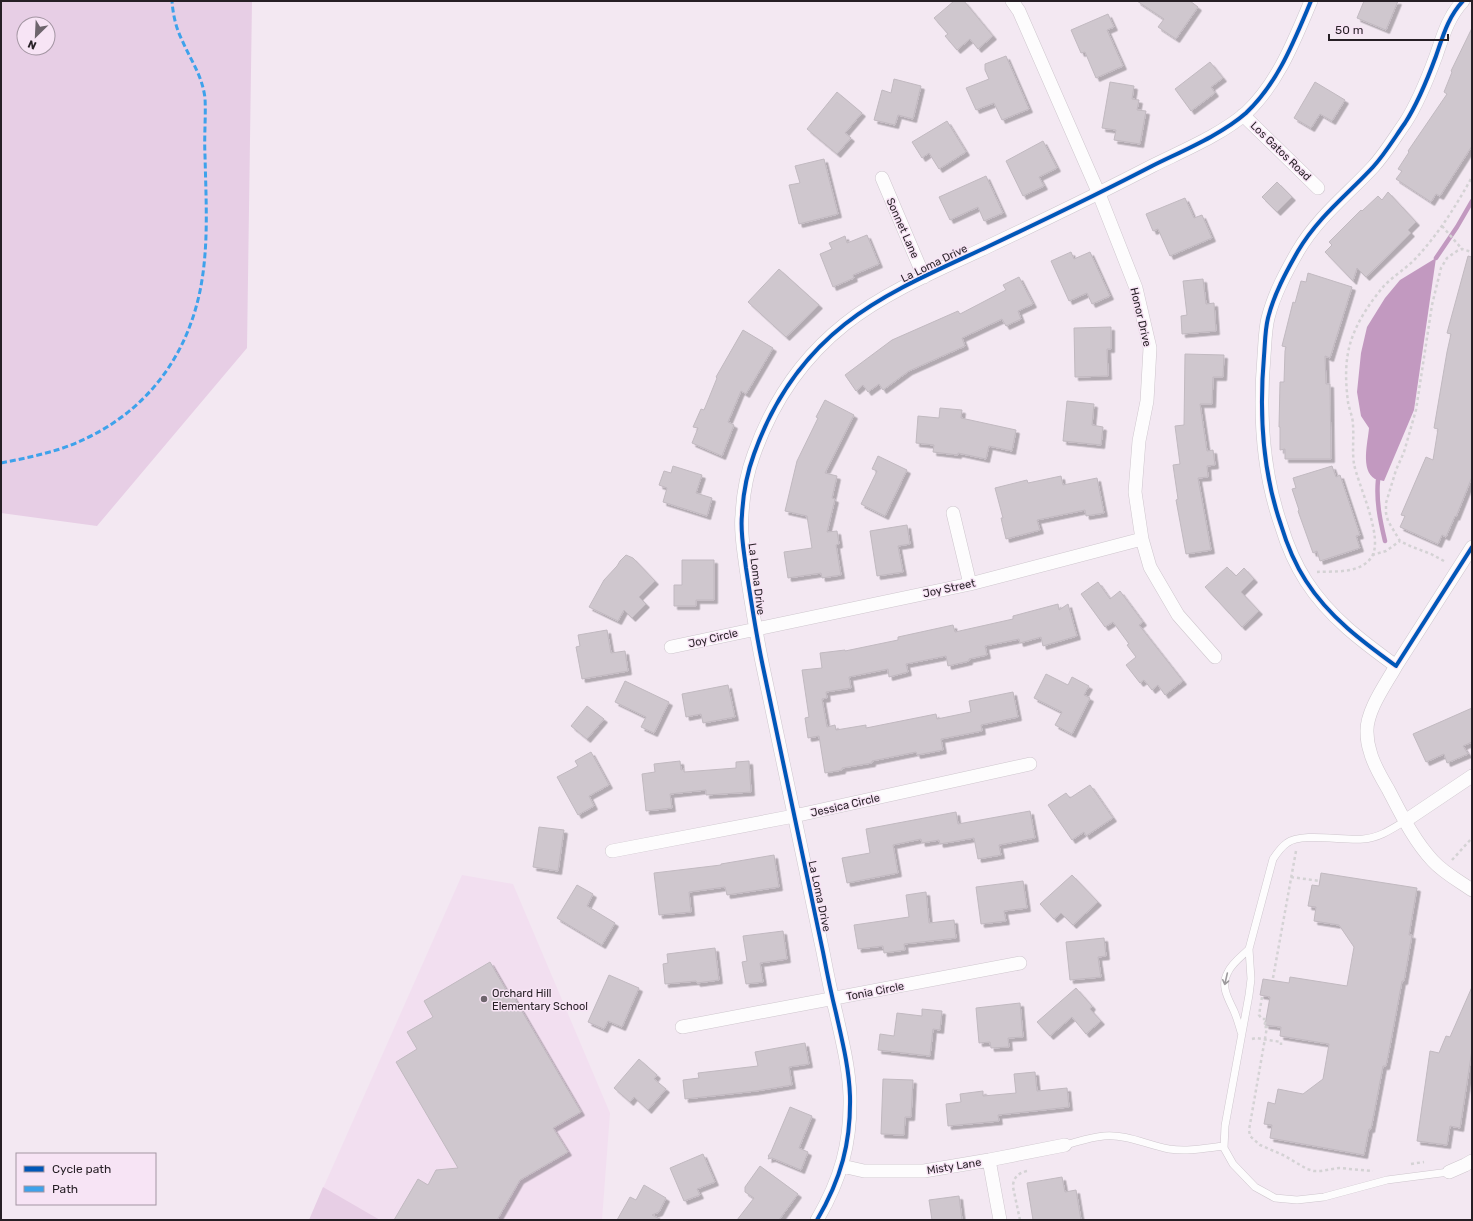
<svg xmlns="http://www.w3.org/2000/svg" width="1473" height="1221" viewBox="0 0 1473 1221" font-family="Rubik,sans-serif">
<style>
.built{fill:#f2dff0}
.green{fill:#e7cee5;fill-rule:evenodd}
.water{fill:#c299c0}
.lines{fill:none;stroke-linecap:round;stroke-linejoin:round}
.stream{stroke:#c299c0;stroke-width:4.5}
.building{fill:#cfc7ce;stroke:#c1b9c0;filter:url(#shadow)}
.service-casing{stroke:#cec6cd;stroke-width:8}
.minor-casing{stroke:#cec6cd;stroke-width:14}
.path{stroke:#d4d2d4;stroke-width:2.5;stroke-dasharray:3 3;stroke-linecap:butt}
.service{stroke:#fdfcfd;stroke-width:7}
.minor{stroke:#fdfcfd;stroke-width:13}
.quiet{stroke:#3ea2eb;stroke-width:3;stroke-dasharray:6 3;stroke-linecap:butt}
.cycleway-casing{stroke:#f7e4f5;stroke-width:6}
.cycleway{stroke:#0057b8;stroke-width:4}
.oneway{stroke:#9c999c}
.poi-dot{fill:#6e656d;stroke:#f7e4f5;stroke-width:1.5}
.labels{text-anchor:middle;stroke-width:3;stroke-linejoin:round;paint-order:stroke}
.street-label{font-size:11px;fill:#261f25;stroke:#f7e4f5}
.poi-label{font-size:11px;fill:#261f25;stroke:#f7e4f5;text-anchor:start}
</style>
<defs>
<filter id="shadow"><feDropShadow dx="3.5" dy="3.5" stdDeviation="0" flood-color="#0004"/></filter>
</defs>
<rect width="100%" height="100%" fill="#f3e8f2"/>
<!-- built -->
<path class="built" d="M 462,875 L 513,884 L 610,1113 L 602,1220 L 309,1220 Z"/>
<!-- green -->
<path class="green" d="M 1,1 L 252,1 L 247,348 L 97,526 L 1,513 ZM 24,24 L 48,24 L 48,48 L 24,48 Z
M 323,1187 L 380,1220 L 309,1220 Z"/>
<!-- water -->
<path class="water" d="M 1436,258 L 1414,410 L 1384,481 C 1381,480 1377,480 1375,479 C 1360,470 1368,442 1369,428 L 1361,416 L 1357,392 L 1361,353 L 1367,327 L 1385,298 L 1400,280 Z"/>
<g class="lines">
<!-- stream -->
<path class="stream" d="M 1436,258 L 1457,227 L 1472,201
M 1378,480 C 1376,501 1380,520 1385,541"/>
</g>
<!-- building -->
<path class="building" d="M 954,1 L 964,1 L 993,36 L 978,49 L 970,39 L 957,50 L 945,36 L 948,34 L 934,18 Z
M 1137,1 L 1190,1 L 1198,7 L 1176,39 L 1158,27 L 1164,19 Z
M 1364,1 L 1398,1 L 1386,30 L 1357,18 Z
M 1108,14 L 1114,27 L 1107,30 L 1123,66 L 1096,78 L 1085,52 L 1081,53 L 1071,30 Z
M 1472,28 L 1472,146 L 1440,196 L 1436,194 L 1431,202 L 1396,179 L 1402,171 L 1398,169 L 1409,152 L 1408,151 L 1447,94 L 1444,92 L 1452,72 L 1451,71 Z
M 1006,56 L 1029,109 L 1002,120 L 994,103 L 976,110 L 966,88 L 989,79 L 985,70 L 985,64 Z
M 1210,62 L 1223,78 L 1211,87 L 1215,93 L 1191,111 L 1175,89 Z
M 894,79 L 921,86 L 913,119 L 898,115 L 895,125 L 874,120 L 882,90 L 891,93 Z
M 1110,82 L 1134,86 L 1132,99 L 1139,100 L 1137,110 L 1146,111 L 1140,144 L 1114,140 L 1116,130 L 1102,128 Z
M 1315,82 L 1345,100 L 1332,121 L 1320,114 L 1311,128 L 1294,118 Z
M 837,92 L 862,113 L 845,133 L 851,138 L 837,154 L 807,129 Z
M 947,121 L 966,152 L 939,169 L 929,153 L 922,158 L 912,142 Z
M 1043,141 L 1057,168 L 1039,177 L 1044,186 L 1023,196 L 1006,161 Z
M 824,159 L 838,214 L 799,224 L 789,185 L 800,183 L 795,166 Z
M 986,176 L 1003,213 L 984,221 L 978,207 L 950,220 L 939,197 Z
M 1277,182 L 1292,197 L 1277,212 L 1262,197 Z
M 1388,192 L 1416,222 L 1408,230 L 1411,233 L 1366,277 L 1357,268 L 1353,281 L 1325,252 L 1332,245 L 1329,242 L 1361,210 L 1362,211 L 1378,196 L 1382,200 Z
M 1185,198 L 1194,218 L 1202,215 L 1212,238 L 1170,256 L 1158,229 L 1153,231 L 1146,214 Z
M 867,235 L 879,264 L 853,275 L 854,278 L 833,287 L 820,254 L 832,249 L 829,243 L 845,236 L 847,243 Z
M 1071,252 L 1074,259 L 1090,252 L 1110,296 L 1092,304 L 1087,293 L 1069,301 L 1051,261 Z
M 1468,256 L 1472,257 L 1472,477 L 1456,517 L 1455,516 L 1446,537 L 1442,535 L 1438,544 L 1400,527 L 1405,516 L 1401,515 L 1426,457 L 1433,460 L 1438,429 L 1434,428 L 1447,352 L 1451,334 L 1447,333 Z
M 779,269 L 819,305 L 786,337 L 748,302 Z
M 1308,273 L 1352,287 L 1330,358 L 1325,356 L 1326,384 L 1330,384 L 1331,459 L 1285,459 L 1285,449 L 1280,450 L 1280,427 L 1279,427 L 1280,382 L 1284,382 L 1285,351 L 1286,347 L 1282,346 L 1293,302 L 1295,303 L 1301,281 L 1306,282 Z
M 1019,277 L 1033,304 L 1018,311 L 1021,319 L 1006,326 L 1002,319 L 962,338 L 965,346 L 909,371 L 883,390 L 879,384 L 868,392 L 863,385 L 856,391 L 845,375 L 892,340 L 958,311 L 960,314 L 1006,290 L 1003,285 Z
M 1203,279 L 1206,304 L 1214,303 L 1216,331 L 1182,334 L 1181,316 L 1187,315 L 1183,281 Z
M 1111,327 L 1111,349 L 1107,349 L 1108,376 L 1075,377 L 1074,328 Z
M 743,330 L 773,348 L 746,394 L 741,391 L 728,422 L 734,425 L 722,456 L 692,443 L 698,428 L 693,427 L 701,409 L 704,410 L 717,378 L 716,377 Z
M 1185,354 L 1224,355 L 1223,377 L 1213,377 L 1212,404 L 1200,404 L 1207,451 L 1213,450 L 1215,465 L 1207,466 L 1208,477 L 1198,478 L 1211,550 L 1186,554 L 1176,500 L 1178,499 L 1173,465 L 1180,464 L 1175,426 L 1184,425 Z
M 825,400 L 854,415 L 825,473 L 837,476 L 832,498 L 835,499 L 827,532 L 837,531 L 839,544 L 836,545 L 841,575 L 822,578 L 821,573 L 788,578 L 784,552 L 812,548 L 807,516 L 785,511 L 797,461 L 818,418 L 816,417 Z
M 1067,401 L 1094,404 L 1092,425 L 1103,427 L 1101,445 L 1063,441 Z
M 940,408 L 962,410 L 961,418 L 1016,430 L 1012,451 L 989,446 L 986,459 L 958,453 L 958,455 L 933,452 L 934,445 L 916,443 L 918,416 L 939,418 Z
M 878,456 L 907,470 L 885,516 L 861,504 L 877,471 L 872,469 Z
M 673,466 L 702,475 L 696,493 L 712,498 L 707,516 L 663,502 L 667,488 L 659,485 L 664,471 L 671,473 Z
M 1332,466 L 1336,477 L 1340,475 L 1360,535 L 1356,536 L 1360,548 L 1320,561 L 1317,551 L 1313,553 L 1298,511 L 1299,510 L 1292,489 L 1296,488 L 1293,478 Z
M 1061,476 L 1063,485 L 1097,478 L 1104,513 L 1086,516 L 1085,510 L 1037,520 L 1040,530 L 1006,539 L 1001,518 L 1003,518 L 995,488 L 1027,480 L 1028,483 Z
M 907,525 L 910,544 L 898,546 L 903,572 L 877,576 L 870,531 Z
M 626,555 L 633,558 L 655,581 L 639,597 L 646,604 L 632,618 L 624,610 L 618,621 L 589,607 L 604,580 L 617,566 L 620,561 Z
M 682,560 L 714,560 L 714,600 L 696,600 L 696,606 L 674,606 L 674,585 L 682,585 Z
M 1227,567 L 1236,576 L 1244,568 L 1254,579 L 1241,592 L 1259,611 L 1242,627 L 1205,587 Z
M 1098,582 L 1110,599 L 1120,591 L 1143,622 L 1139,625 L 1183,681 L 1165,695 L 1158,685 L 1152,690 L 1144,680 L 1140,683 L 1126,665 L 1136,657 L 1127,645 L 1129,644 L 1113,622 L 1105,627 L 1081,594 Z
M 1058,604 L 1059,610 L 1068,604 L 1077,636 L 1043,646 L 1041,637 L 1020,643 L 1019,639 L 985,646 L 987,655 L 969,659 L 969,661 L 948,666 L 946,656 L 906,664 L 908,672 L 889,677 L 888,669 L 849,677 L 851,688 L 826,692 L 827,698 L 822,699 L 827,727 L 835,725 L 836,730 L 866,725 L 866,728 L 936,714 L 937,719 L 971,712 L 969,701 L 1013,692 L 1018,717 L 981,725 L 982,731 L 941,739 L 943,750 L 917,755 L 916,752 L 872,761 L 872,763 L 842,768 L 842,770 L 825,773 L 819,736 L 808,738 L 805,718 L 809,717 L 802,670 L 822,668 L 820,653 L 845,650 L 845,651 L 898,640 L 898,637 L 953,625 L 955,632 L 1013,619 L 1013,616 Z
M 607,630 L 611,653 L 625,651 L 628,671 L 582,679 L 576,647 L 580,646 L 578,635 Z
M 1046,674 L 1068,685 L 1072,677 L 1089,686 L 1084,695 L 1090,698 L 1072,734 L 1055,725 L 1062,712 L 1034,698 Z
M 625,681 L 669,702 L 654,733 L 641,727 L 646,717 L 615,702 Z
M 728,685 L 735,717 L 703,723 L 701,714 L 686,717 L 682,694 Z
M 587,706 L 604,719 L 587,739 L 571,726 Z
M 1472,708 L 1472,742 L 1463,746 L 1468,754 L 1447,763 L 1444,754 L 1426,762 L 1413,734 Z
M 591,752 L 609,785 L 589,796 L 594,806 L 578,815 L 557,777 L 578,766 L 575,761 Z
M 680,761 L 681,770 L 684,769 L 684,772 L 736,768 L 736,762 L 749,761 L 751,792 L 706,795 L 706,790 L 670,794 L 672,808 L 646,811 L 642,774 L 655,772 L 654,764 Z
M 1090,785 L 1113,818 L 1086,836 L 1084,832 L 1072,840 L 1048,805 L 1066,793 L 1070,798 Z
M 1030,811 L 1035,838 L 999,845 L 1001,855 L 978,859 L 974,838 L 940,844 L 939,840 L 922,843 L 921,839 L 893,845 L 898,873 L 847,883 L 842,858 L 870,853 L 866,829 L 956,812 L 958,824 Z
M 539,827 L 564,830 L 558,871 L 533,867 Z
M 774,855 L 779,887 L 727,895 L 725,887 L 689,892 L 691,912 L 659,915 L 654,873 L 721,865 L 721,864 Z
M 1321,873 L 1417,888 L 1409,935 L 1412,935 L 1404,981 L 1402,981 L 1390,1046 L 1386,1066 L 1383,1066 L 1371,1129 L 1369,1129 L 1364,1155 L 1270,1138 L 1272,1125 L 1264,1124 L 1268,1102 L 1275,1104 L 1278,1089 L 1303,1094 L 1323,1079 L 1329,1044 L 1280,1036 L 1281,1027 L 1265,1025 L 1270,997 L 1260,995 L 1263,979 L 1289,983 L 1290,977 L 1347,986 L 1354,947 L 1339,925 L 1314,921 L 1316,907 L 1308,906 L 1312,885 L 1319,886 Z
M 1072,875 L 1098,902 L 1073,925 L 1061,913 L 1054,919 L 1040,904 Z
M 1023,881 L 1027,908 L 1004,911 L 1006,921 L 981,924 L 976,887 Z
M 577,885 L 593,894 L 587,906 L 615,923 L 602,945 L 557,918 Z
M 926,892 L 929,923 L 954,920 L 956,938 L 904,944 L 905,950 L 884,953 L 883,946 L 858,949 L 854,925 L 909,917 L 906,895 Z
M 783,931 L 787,959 L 760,963 L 763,982 L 746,984 L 742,962 L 747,961 L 743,936 Z
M 1104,938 L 1106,956 L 1098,957 L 1101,977 L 1070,980 L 1066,942 Z
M 715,948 L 719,980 L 697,983 L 696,981 L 665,984 L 663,964 L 668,963 L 667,954 Z
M 490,962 L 509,995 L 512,994 L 581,1112 L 553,1128 L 568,1152 L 520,1180 L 497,1220 L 394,1220 L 418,1179 L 428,1185 L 436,1170 L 458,1168 L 396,1062 L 417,1049 L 407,1032 L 433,1017 L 424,1001 Z
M 609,975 L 639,988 L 622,1027 L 608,1021 L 604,1029 L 588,1022 Z
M 1472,987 L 1472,1050 L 1460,1128 L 1450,1126 L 1447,1145 L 1417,1141 L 1430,1051 L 1439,1053 L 1446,1036 L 1450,1037 Z
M 1076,988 L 1092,1006 L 1090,1009 L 1101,1021 L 1086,1034 L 1072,1017 L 1050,1036 L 1037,1022 Z
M 1020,1003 L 1023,1037 L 1008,1038 L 1009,1047 L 991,1048 L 990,1042 L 979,1043 L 976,1008 Z
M 922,1009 L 942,1011 L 940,1030 L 933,1029 L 930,1056 L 878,1050 L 880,1034 L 894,1036 L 897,1013 L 922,1016 Z
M 805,1043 L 809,1064 L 789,1067 L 792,1085 L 756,1091 L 685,1099 L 683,1080 L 699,1078 L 698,1073 L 758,1066 L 755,1052 Z
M 639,1059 L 657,1075 L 654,1079 L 666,1089 L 648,1110 L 634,1097 L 630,1102 L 614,1088 Z
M 1035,1072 L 1037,1091 L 1067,1088 L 1069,1107 L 998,1115 L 999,1121 L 948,1126 L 946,1104 L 961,1102 L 960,1094 L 983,1091 L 983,1096 L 1016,1093 L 1014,1074 Z
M 883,1079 L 913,1080 L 911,1117 L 905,1117 L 904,1135 L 881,1134 Z
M 790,1107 L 812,1116 L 799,1148 L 808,1152 L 801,1170 L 772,1158 L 768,1159 L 769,1157 L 768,1156 L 771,1152 Z
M 703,1154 L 715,1182 L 697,1189 L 700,1195 L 684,1201 L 670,1168 Z
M 760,1166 L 798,1194 L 779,1220 L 737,1220 L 754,1198 L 745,1192 L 745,1187 Z
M 1062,1177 L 1065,1192 L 1076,1190 L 1081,1220 L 1033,1220 L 1027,1183 Z
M 644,1185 L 666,1198 L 659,1212 L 652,1215 L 662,1220 L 617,1220 L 630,1197 L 636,1200 Z
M 959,1196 L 962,1220 L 932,1220 L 929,1200 Z"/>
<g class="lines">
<!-- service casing -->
<g class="service-casing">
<path id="service" d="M 1405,821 C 1392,829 1379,838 1363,839 C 1344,841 1301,832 1287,843 C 1281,847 1277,853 1273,859 L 1249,949 L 1251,979 L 1249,995 L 1225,1126 L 1224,1148 L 1233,1164 L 1255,1187 L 1275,1198 L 1297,1200 L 1324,1197 L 1387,1180 L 1449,1172
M 1241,1032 C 1239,1025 1237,1018 1234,1011 C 1228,998 1220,986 1228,972 C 1232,963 1242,956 1249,949
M 1065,1145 C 1077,1142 1091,1137 1104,1136 C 1127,1134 1147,1145 1169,1149 C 1188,1152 1206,1148 1224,1146"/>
</g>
<!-- minor casing -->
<g class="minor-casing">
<path id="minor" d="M 1012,1 L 1019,11 L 1099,194 L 1136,288 L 1150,348 L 1147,401 L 1139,441 L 1135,492 L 1142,539 L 1150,567 L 1178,615 L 1215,657
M 1463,1 C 1448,17 1443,36 1436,56 C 1429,75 1416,106 1405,123 C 1395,137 1385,154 1373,167 C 1347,195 1318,217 1298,251 C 1286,272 1274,294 1268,318 C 1265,330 1265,344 1264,356 C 1259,414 1262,470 1281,525 C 1287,545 1295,564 1306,581 C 1329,617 1363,642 1396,666 L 1472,547
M 1243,115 L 1318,188
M 882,178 L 924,277
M 953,513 L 970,584
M 671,647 L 970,584 L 1142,539
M 1396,666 C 1386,684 1366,711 1367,732 C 1367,738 1368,745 1370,751 C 1373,764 1381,777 1388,789 C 1401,814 1414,841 1433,861 C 1444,873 1459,881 1472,890
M 1405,821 L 1472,776
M 612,851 L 794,816 L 1030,764
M 682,1027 L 1020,963
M 989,1160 L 1000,1220
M 842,1166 L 864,1171 L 924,1171 L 989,1160 L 1065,1145
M 1449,1172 L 1465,1165 L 1472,1161
M 817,1220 C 841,1179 851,1143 850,1096 C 849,1067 842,1040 836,1013 C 831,993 827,973 823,952 C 803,857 783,762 763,667 C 756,634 751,601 746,568 C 744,551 740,532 742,515 C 743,494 747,473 754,454 C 772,403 802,358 845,324 C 885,292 940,269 987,247 C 1042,221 1098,194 1152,166 C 1182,151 1221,135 1246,113 C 1278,83 1294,41 1311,1"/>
</g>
<!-- path -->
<path class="path" d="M 1442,226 L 1462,249
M 1372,555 L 1386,551 L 1400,541
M 1444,561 L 1431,554 L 1410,546 L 1400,541 L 1388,521 L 1386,513 L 1386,503 L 1396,470 L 1404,452 L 1416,410 L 1432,305 L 1441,268 L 1447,258 L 1457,251 L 1462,249 L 1472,252
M 1317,572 C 1334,571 1359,574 1371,558 C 1385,539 1358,485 1354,464 C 1352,451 1354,438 1353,425 C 1353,417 1349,409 1348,402 C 1346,386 1345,369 1348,353 C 1352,329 1368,305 1383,287 C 1393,276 1407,268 1417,257 C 1439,233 1456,206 1472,177
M 1452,860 L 1472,838
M 1291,877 L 1320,881
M 1273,978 L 1296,851
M 1262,997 L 1259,1015 L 1262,1019 L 1266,1019 L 1264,1027 L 1267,1027 L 1249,1130 L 1250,1136 L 1260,1145 L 1283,1155 L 1307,1169 L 1314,1171 L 1321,1171 L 1339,1168 L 1373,1171
M 1252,1039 L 1256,1038 L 1281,1042 L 1281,1045
M 1411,1164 L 1424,1162
M 1020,1220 L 1013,1187 C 1013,1178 1018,1173 1027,1171"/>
<!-- service -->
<use href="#service" class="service"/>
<!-- minor -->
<use href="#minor" class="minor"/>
<!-- quiet -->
<path class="quiet" d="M 1,463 C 21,459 41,455 60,449 C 134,424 184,368 200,291 C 209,247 206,201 205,155 C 204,136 206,117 205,98 C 202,75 191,61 182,40 C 176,28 173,15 172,1"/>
<!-- cycleway casing -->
<g class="cycleway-casing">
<path id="cycleway" d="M 1463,1 C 1448,17 1443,36 1436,56 C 1429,75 1416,106 1405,123 C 1395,137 1385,154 1373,167 C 1347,195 1318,217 1298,251 C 1286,272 1274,294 1268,318 C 1265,330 1265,344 1264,356 C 1259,414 1262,470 1281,525 C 1287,545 1295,564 1306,581 C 1329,617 1363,642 1396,666 L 1472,547
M 817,1220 C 841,1179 851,1143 850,1096 C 849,1067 842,1040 836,1013 C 831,993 827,973 823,952 C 803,857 783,762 763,667 C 756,634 751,601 746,568 C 744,551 740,532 742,515 C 743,494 747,473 754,454 C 772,403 802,358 845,324 C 885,292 940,269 987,247 C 1042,221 1098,194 1152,166 C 1182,151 1221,135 1246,113 C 1278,83 1294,41 1311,1"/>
</g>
<!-- cycleway -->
<use href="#cycleway" class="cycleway"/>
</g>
<!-- one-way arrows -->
<defs><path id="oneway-shaft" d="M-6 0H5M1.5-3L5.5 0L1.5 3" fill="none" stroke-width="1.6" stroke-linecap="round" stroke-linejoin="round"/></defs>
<use class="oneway" href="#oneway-shaft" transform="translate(1226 979) rotate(103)"/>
<!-- markers -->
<circle class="poi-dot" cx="484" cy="999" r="4"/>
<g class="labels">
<!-- street labels -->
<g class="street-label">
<text transform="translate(1281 151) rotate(44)" y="4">Los Gatos Road</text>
<text transform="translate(903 228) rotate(66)" y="4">Sonnet Lane</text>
<text transform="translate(934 263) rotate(-26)" y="4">La Loma Drive</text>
<text transform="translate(1141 317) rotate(77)" y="4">Honor Drive</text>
<text transform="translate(757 579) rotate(83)" y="4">La Loma Drive</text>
<text transform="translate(949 588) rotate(-12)" y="4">Joy Street</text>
<text transform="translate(713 638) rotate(-13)" y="4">Joy Circle</text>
<text transform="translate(845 805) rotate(-13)" y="4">Jessica Circle</text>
<text transform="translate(820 896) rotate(78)" y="4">La Loma Drive</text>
<text transform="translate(875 991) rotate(-11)" y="4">Tonia Circle</text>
<text transform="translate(954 1166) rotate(-9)" y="4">Misty Lane</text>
</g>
<!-- poi labels -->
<g class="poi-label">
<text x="492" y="997">Orchard Hill<tspan x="492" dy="13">Elementary School</tspan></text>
</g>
</g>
<!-- border -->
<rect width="1473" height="1221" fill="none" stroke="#261f25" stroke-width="4"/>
<!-- legend -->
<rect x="16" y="1153" width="140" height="52" fill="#f7e4f5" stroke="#a395a2"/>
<rect x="24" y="1166" width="20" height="6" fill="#0057b8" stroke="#a395a2"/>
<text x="52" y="1173" font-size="12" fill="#261f25">Cycle path</text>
<rect x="24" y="1186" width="20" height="6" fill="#3ea2eb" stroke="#a395a2"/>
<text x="52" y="1193" font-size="12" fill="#261f25">Path</text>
<!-- north arrow -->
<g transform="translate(36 36) rotate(204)"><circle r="19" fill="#f7e4f5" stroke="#a395a2"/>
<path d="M0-3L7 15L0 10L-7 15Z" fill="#6e656d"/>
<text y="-6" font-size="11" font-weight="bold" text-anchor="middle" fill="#261f25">N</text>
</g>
<!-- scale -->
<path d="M1329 34v6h119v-6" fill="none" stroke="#261f25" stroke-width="2"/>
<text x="1335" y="34" font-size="12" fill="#261f25" stroke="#f7e4f5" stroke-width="3" paint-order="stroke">50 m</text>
</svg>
